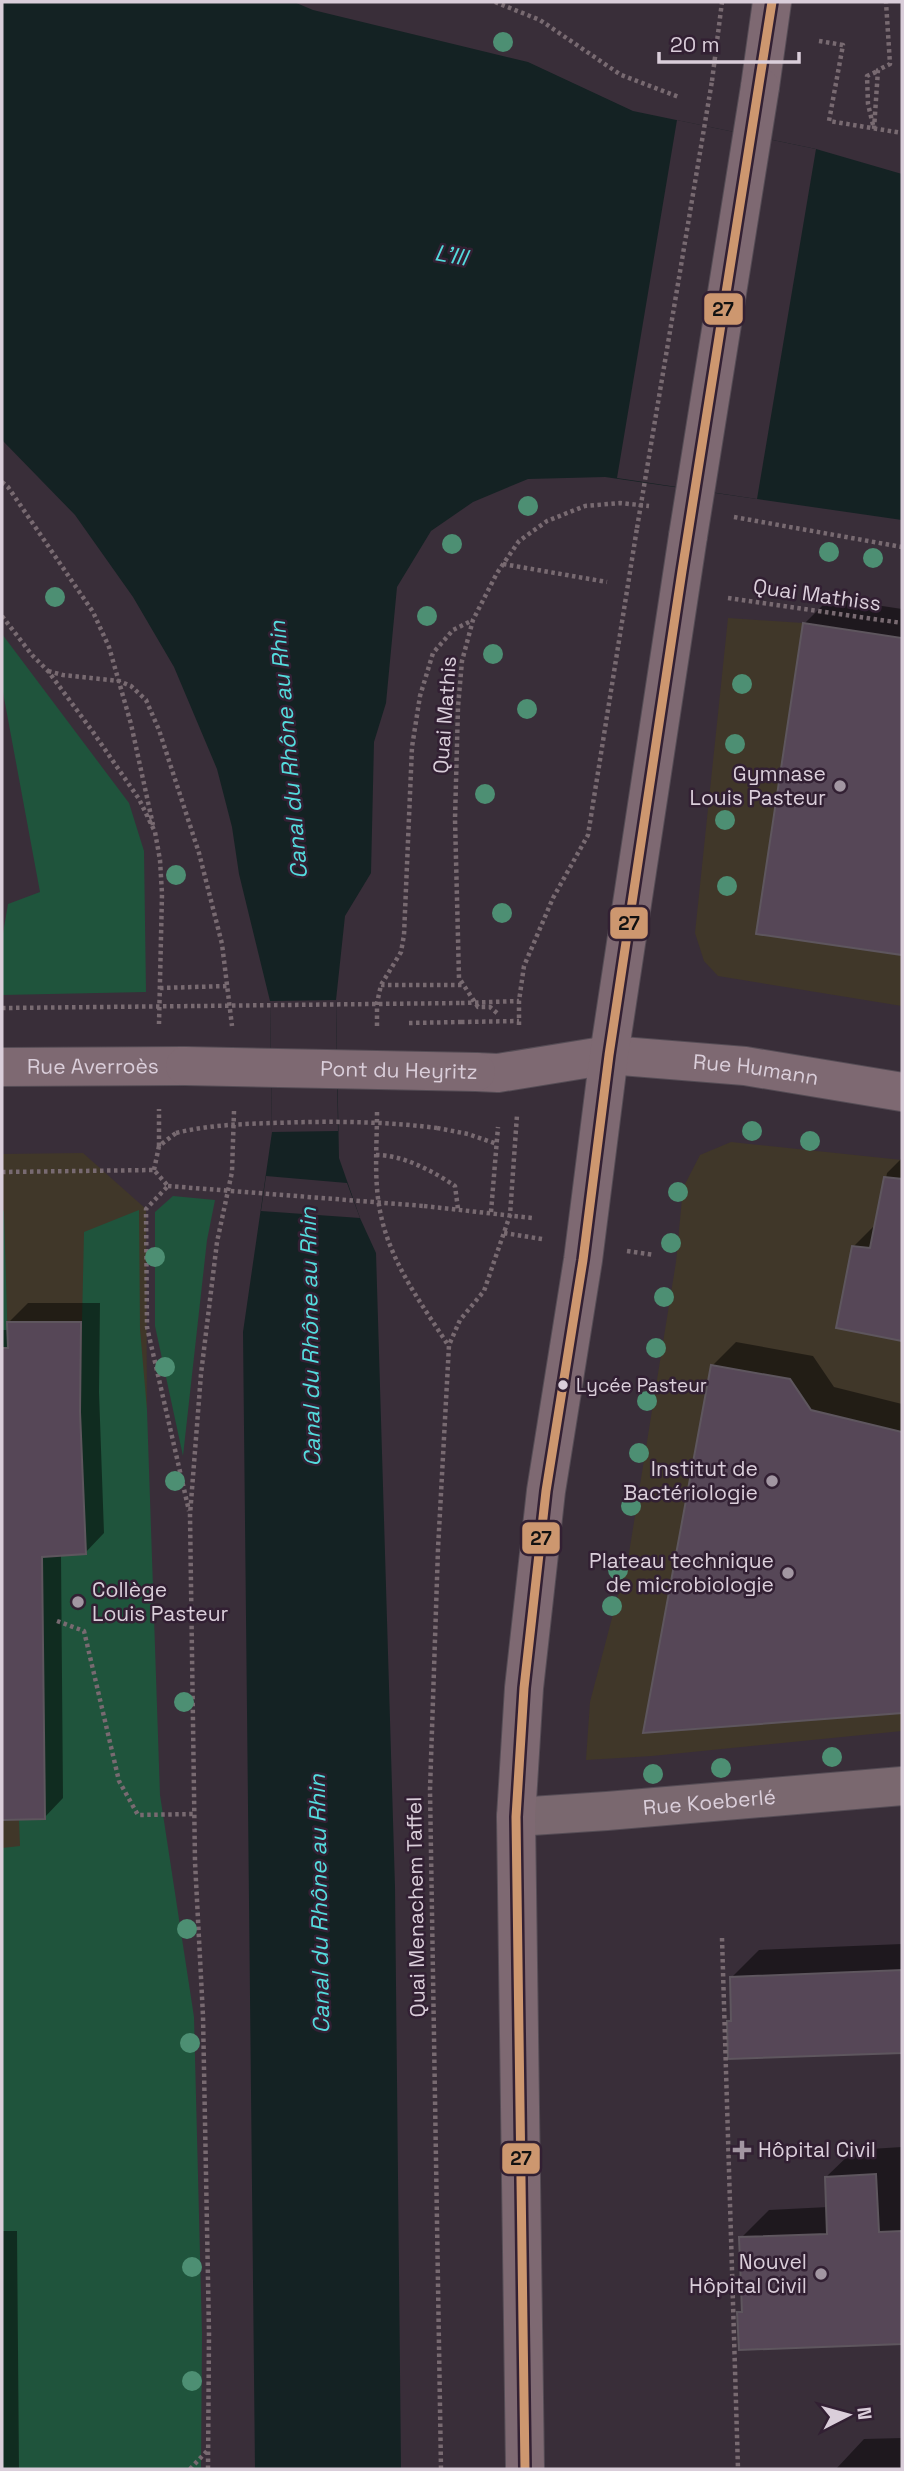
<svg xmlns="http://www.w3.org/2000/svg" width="904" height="2471" viewBox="0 0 904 2471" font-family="'Space Grotesk',sans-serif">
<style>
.education{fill:#403729}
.green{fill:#1f543c}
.water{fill:#142223}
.pier{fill:#392e39}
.shadow{fill:#0007}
.building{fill:#564757;stroke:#5e565e;stroke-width:2}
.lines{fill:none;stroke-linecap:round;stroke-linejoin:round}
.street-casing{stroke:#554c55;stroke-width:40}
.secondary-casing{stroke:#554c55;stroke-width:40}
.path{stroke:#786a71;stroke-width:4.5;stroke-dasharray:3.5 3.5;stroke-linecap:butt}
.street{stroke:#7a686f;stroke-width:38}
.secondary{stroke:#7e6972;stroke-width:38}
.secondary-bridge-casing{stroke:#554c55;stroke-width:40;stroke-linecap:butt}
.path-bridge{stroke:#786a71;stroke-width:4.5;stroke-dasharray:3.5 3.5;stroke-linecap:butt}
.secondary-bridge{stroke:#7e6972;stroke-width:38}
.bus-1-casing{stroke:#322033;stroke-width:14}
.bus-1{stroke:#cd976f;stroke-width:9}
.tree{fill:#4d8f73}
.poi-dot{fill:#a296a2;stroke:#322033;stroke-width:2.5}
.bus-dot{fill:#daceda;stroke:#322033;stroke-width:2.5}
.labels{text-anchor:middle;stroke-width:5;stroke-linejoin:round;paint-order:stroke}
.bus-label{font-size:19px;fill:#daceda;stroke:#322033;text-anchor:start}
.street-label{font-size:21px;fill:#daceda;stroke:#322033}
.poi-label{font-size:21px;fill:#daceda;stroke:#322033;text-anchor:end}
.water-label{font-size:23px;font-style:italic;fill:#54dbdd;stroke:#322033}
.line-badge{stroke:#322033;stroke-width:2.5}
.pale-badge-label{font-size:19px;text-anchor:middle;font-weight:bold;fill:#111}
</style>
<rect width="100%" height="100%" fill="#392e39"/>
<!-- education -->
<path class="education" d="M 728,618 L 803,623 L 902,638 L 902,1006 L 718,976 L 704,961 L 695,933 Z
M 731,1142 L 902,1160 L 902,1731 L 652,1756 L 586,1760 L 590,1702 L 629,1553 L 676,1262 L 683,1188 L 700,1155 Z
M 83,1153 L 146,1209 L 147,1410 L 45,1805 L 42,1988 L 2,1989 L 2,1154 Z"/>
<!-- green -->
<path class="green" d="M 2,634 L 129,803 L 144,851 L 146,992 L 2,995 L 2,939 L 8,904 L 40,892 L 2,687 Z
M 173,1196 L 215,1200 L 207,1240 L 183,1456 L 155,1326 L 155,1212 Z
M 2,1208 L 4,1212 L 8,1348 L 2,1348 Z
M 139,1210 L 140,1329 L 147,1410 L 160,1795 L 194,2017 L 202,2334 L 201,2469 L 2,2469 L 2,1848 L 20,1846 L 19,1820 L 45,1819 L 41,1557 L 86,1554 L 80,1412 L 84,1232 Z"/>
<!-- water -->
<path class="water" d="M 2,2 L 294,2 L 313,10 L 528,62 L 633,111 L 816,149 L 902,174 L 902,520 L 605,477 L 528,479 L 473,502 L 431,531 L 397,587 L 386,703 L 374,742 L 371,873 L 345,916 L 336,1000 L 339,1158 L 360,1218 L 376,1253 L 395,1887 L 401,2469 L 255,2469 L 243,1332 L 272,1132 L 270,1001 L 239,874 L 232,827 L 217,769 L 174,667 L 133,597 L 75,515 L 2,440 Z"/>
<!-- pier -->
<path class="pier" d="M 677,120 L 816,149 L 757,499 L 617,478 Z
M 336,1000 L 338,1131 L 272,1132 L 270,1001 Z
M 266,1176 L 347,1183 L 360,1218 L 261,1211 Z"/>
<!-- shadow -->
<path class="shadow" d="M 830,598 L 902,609 L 902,954 L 758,933 L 804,624 Z
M 902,1158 L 902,1339 L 838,1327 L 853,1247 L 873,1227 L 876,1227 L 887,1173 Z
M 28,1303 L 100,1303 L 99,1392 L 104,1533 L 85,1553 L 61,1554 L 63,1798 L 44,1818 L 2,1818 L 2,1330 L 9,1330 L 9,1322 Z
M 736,1342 L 813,1356 L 834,1387 L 902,1404 L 902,1711 L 646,1731 L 713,1365 Z
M 902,1944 L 902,2051 L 730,2058 L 729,2022 L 733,2018 L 731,1978 L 759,1950 Z
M 902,2147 L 902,2342 L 741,2349 L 739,2313 L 744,2308 L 741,2238 L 769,2210 L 828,2207 L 826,2177 L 854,2150 Z
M 2,2231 L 17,2231 L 19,2469 L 2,2469 Z
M 902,2438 L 902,2469 L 836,2469 L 864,2439 Z"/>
<!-- building -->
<path class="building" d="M 803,623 L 902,638 L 902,955 L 756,934 Z
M 884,1177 L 902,1179 L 902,1341 L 836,1328 L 852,1246 L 870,1248 Z
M 7,1322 L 81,1322 L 80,1412 L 86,1554 L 42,1557 L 45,1819 L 2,1820 L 2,1348 L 8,1348 Z
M 711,1365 L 790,1379 L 811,1410 L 902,1432 L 902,1713 L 643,1733 Z
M 902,1970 L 902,2053 L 728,2059 L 727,2021 L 731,2021 L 730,1977 Z
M 876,2174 L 879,2232 L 902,2231 L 902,2344 L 739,2350 L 737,2312 L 742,2312 L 739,2237 L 827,2234 L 825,2177 Z"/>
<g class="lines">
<!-- street casing -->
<g class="street-casing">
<g id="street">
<path id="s1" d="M 516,1817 L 607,1811 L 902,1786"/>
</g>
</g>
<!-- secondary casing -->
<g class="secondary-casing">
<g id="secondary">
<path d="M 760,87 L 772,2"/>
<path id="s2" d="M 2,1067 L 185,1066"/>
<path id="s3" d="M 476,1072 L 498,1073 L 609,1055 L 745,1066 L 902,1092"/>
<path d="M 525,2469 L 516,1817 L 524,1688 L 546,1491 L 583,1260 L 609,1055 L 688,536"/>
</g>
</g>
<!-- path -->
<path class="path" d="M 495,2 L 540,20 L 621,75 L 679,97
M 819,41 L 843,45 L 829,121 L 902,133
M 712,81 L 722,2
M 873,125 L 868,104 L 867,76 L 878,71
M 874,129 L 878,70 L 890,64 L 886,2
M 2,482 L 8,487 L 93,612 L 109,647 L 131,724 L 153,825
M 734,517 L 902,547
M 503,564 L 607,582
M 728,598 L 902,623
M 2,616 L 32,655 L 48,671 L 93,732 L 139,799 L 155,832 L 160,860 L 162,894 L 159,1024
M 48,671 L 63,675 L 119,681 L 131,686 L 146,700 L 159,730 L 199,853 L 222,944 L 232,1026
M 381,985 L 462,985
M 160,988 L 228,986
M 461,1003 L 519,1001
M 2,1008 L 197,1006
M 497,1013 L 490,1007 L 478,1007 L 459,978 L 455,819 L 458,707 L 462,661 L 473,620 L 497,573 L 519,541 L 547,521 L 585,506 L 620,503 L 649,506
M 461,1022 L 519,1021
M 519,1025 L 519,1001 L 524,966 L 553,898 L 588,835 L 637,528
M 377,1026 L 377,1003 L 381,985 L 401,952 L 404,935 L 412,747 L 420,696 L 433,653 L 453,630 L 473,620
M 377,1112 C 377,1148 373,1184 382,1220 C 393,1266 423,1306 448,1345
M 437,1128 L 468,1134 L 497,1144
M 159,1146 L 159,1109
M 376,1155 C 403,1155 433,1171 455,1186 L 458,1209
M 154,1170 L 159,1146 L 176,1133
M 2,1172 L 154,1170 L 168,1186 L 146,1209 L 147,1327 L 189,1511
M 424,1206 L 532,1218
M 491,1212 L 498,1127
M 504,1233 L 542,1239
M 627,1251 L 654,1255
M 57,1621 L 84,1631 L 119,1781 L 138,1815 L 193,1814
M 722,1938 L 738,2469
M 190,2469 L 207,2451
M 208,2469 L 209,2333 L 203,2016 L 195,1862 L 190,1515 L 201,1374 L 217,1242 L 232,1172 L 234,1111
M 441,2469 L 430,1790 L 438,1549 L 449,1345 L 460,1320 L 484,1291 L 510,1215 L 517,1115"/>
<!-- street -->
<use href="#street" class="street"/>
<!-- secondary -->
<use href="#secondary" class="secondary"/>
<!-- secondary-bridge casing -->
<g class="secondary-bridge-casing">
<g id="secondary-bridge">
<path d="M 688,536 L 760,87"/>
<path id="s4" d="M 185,1066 L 476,1072"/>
</g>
</g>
<!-- path-bridge -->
<path class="path-bridge" d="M 637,528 L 712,81
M 197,1006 L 461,1003
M 409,1023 L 461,1022
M 176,1133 C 208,1125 241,1124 273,1123 C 328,1121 382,1121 437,1128
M 168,1186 L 424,1206"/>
<!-- secondary-bridge -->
<use href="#secondary-bridge" class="secondary-bridge"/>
<!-- bus-1 casing -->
<g class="bus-1-casing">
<path id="bus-1" d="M 525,2469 L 516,1817 L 524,1688 L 546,1491 L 583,1260 L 609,1055 L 682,571 L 772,2"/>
</g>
<!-- bus-1 -->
<use href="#bus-1" class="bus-1"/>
</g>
<!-- trees -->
<g class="tree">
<circle cx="503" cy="42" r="10"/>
<circle cx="528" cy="506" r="10"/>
<circle cx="452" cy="544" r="10"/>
<circle cx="829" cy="552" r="10"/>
<circle cx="873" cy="558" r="10"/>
<circle cx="55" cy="597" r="10"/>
<circle cx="427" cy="616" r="10"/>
<circle cx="493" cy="654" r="10"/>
<circle cx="742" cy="684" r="10"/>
<circle cx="527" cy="709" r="10"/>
<circle cx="735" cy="744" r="10"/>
<circle cx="485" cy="794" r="10"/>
<circle cx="725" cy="820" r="10"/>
<circle cx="176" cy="875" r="10"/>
<circle cx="727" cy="886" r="10"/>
<circle cx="502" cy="913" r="10"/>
<circle cx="752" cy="1131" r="10"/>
<circle cx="810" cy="1141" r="10"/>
<circle cx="678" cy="1192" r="10"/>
<circle cx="671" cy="1243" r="10"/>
<circle cx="155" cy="1257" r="10"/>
<circle cx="664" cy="1297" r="10"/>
<circle cx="656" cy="1348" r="10"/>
<circle cx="165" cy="1367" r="10"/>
<circle cx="647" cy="1401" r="10"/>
<circle cx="639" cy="1453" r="10"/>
<circle cx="175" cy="1481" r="10"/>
<circle cx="631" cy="1506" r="10"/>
<circle cx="618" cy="1570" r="10"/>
<circle cx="612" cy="1606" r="10"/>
<circle cx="184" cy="1702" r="10"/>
<circle cx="832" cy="1757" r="10"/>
<circle cx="721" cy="1768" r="10"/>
<circle cx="653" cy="1774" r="10"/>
<circle cx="187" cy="1929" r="10"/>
<circle cx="190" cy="2043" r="10"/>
<circle cx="192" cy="2267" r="10"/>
<circle cx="192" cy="2381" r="10"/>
</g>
<!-- markers -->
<g class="poi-dot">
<circle cx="840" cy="786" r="7"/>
<circle cx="772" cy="1481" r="7"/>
<circle cx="788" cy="1573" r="7"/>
<circle cx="78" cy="1602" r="7"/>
<path d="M738.5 2139.5h7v7h7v7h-7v7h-7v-7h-7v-7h7z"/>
<circle cx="821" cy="2274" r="7"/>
</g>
<circle class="bus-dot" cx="563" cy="1385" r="6"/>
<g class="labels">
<!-- bus labels -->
<g class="bus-label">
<text x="576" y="1392">Lycée Pasteur</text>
</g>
<!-- street labels -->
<g class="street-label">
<text transform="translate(817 595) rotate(8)" y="7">Quai Mathiss</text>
<text transform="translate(445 715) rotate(-86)" y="7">Quai Mathis</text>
<text dy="7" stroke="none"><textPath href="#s2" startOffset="91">Rue Averroès</textPath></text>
<text dy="7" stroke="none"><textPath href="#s4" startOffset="214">Pont du Heyritz</textPath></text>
<text dy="7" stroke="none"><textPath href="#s3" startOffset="282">Rue Humann</textPath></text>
<text dy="7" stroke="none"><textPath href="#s1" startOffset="194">Rue Koeberlé</textPath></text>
<text transform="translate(416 1907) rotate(-91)" y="7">Quai Menachem Taffel</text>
</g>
<!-- poi labels -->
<g class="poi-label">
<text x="826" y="781">Gymnase<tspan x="826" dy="24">Louis Pasteur</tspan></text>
<text x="758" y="1476">Institut de<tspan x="758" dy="24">Bactériologie</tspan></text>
<text x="774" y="1568">Plateau technique<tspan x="774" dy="24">de microbiologie</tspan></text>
<text x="92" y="1597" text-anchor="start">Collège<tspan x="92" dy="24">Louis Pasteur</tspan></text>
<text x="758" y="2157" text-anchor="start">Hôpital Civil</text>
<text x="807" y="2269">Nouvel<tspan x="807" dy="24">Hôpital Civil</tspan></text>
</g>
<!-- water labels -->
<g class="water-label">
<text transform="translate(451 255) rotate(10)" y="8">L'Ill</text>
<text transform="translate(288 750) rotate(-95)" y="8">Canal du Rhône au Rhin</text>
<text transform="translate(310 1337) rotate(-91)" y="8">Canal du Rhône au Rhin</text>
<text transform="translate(319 1904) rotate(-91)" y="8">Canal du Rhône au Rhin</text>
</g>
</g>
<g class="line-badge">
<rect x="703" y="292" width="41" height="34" rx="7" fill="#cd976f"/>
<rect x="609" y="906" width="40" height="34" rx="7" fill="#cd976f"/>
<rect x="521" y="1521" width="40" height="34" rx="7" fill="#cd976f"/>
<rect x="501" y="2142" width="40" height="33" rx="7" fill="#cd976f"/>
</g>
<g class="pale-badge-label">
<text x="723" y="316">27</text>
<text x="629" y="930">27</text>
<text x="541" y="1545">27</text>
<text x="521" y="2165">27</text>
</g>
<!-- border -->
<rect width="904" height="2471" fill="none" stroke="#daceda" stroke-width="7"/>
<!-- north arrow -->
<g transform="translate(848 2415) rotate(84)" stroke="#322033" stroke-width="5" paint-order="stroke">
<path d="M0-5L12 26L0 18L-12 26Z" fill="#daceda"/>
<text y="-10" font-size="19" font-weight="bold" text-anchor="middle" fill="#daceda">N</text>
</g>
<!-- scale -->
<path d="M659 52v10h140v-10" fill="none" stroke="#daceda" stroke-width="3.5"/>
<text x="670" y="52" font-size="21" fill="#daceda" stroke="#322033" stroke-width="5" paint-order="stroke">20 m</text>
</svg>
